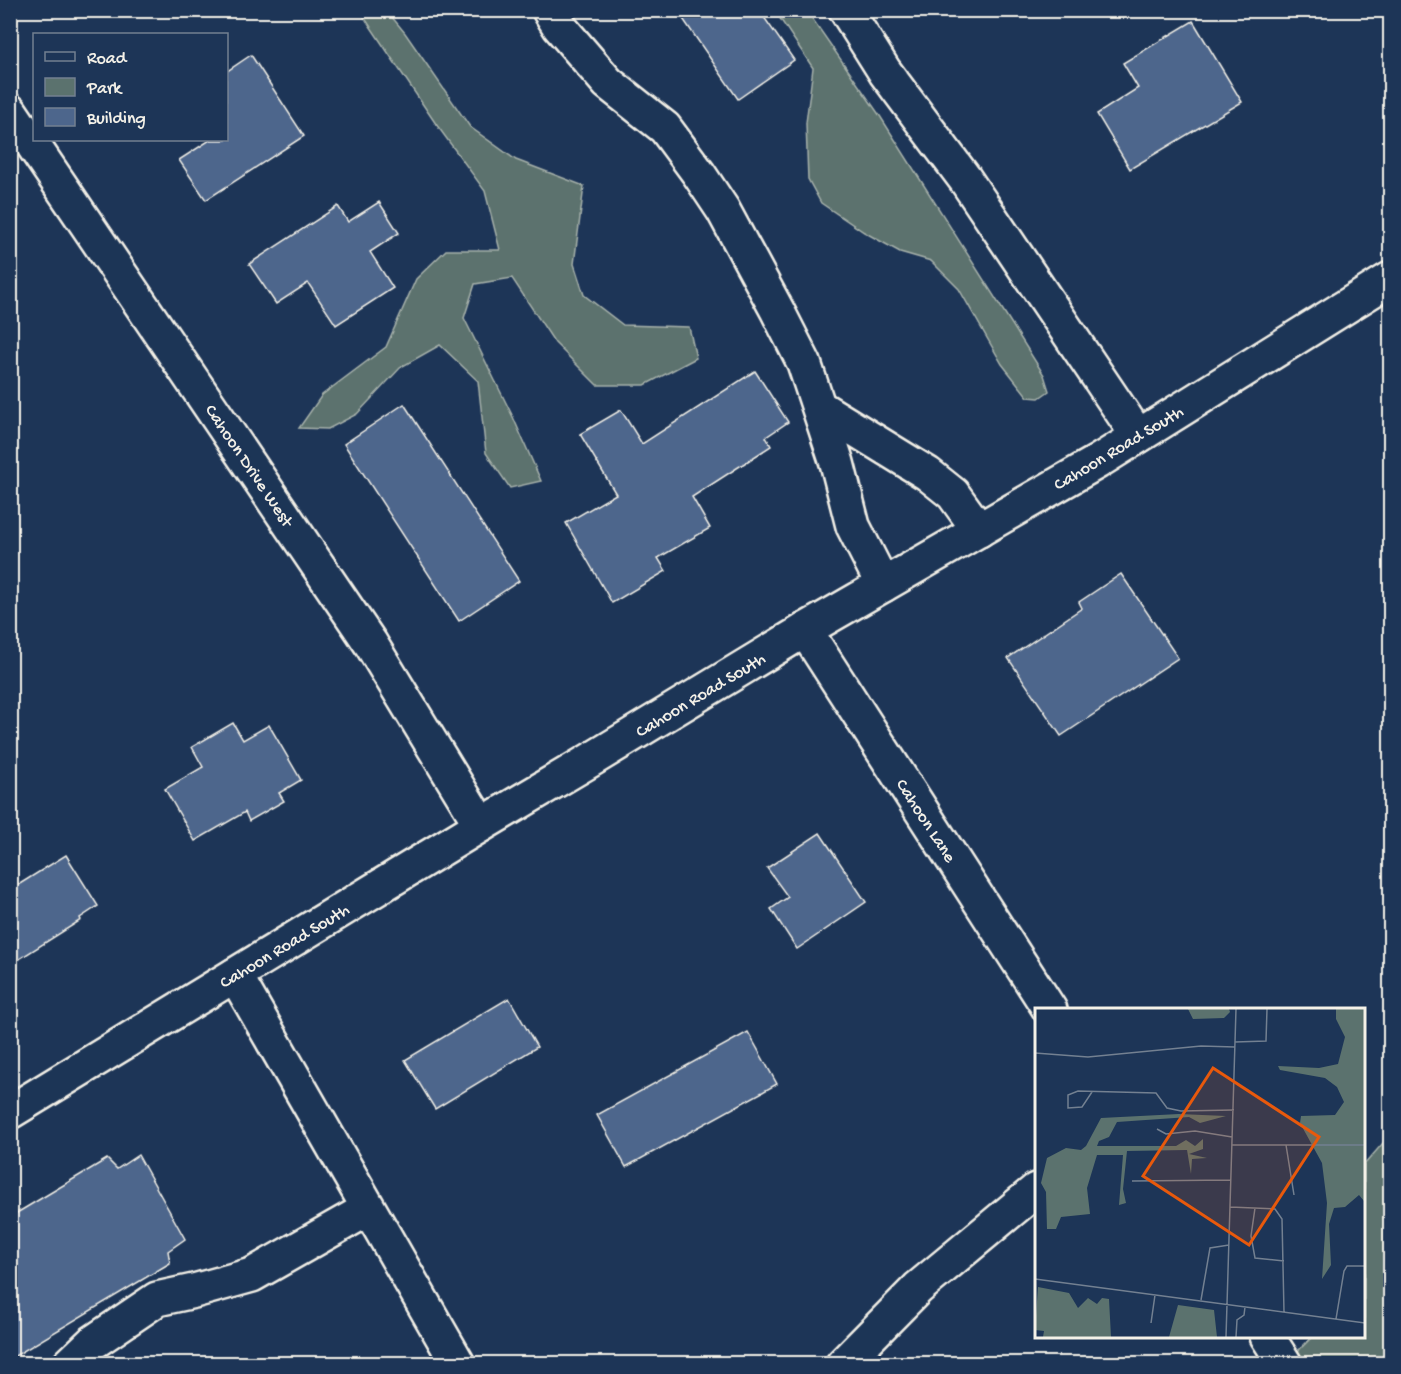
<svg xmlns="http://www.w3.org/2000/svg" width="1401" height="1374" viewBox="0 0 1401 1374" font-family="'Gochi Hand',sans-serif">
<style>
.green{fill:#5b726e;stroke:#a8b2ab;stroke-width:1.5}
.building{fill:#4d668c;stroke:#f4f1e8;stroke-width:1.5}
.lines{fill:none;stroke-linecap:round;stroke-linejoin:round}
.minor-casing{stroke:#f4f1e8;stroke-width:38}
.major-casing{stroke:#f4f1e8;stroke-width:38}
.minor{stroke:#1d3557;stroke-width:33}
.major{stroke:#1d3557;stroke-width:33}
.labels{text-anchor:middle;stroke-width:4.5;stroke-linejoin:round;paint-order:stroke}
.street-label{font-size:18px;fill:#f4f1e8;stroke:#1d3557}
.inset-road{fill:none;stroke:#738091;stroke-width:1.5}
.view{fill:#e8590c;fill-opacity:0.15;stroke:#e8590c;stroke-width:3}
.inset-edge{fill:none;stroke:#f4f1e8;stroke-width:3}
</style>
<rect width="100%" height="100%" fill="#1d3557"/>
<filter id="ink" filterUnits="userSpaceOnUse"><feTurbulence type="fractalNoise" baseFrequency=".0167" numOctaves="2"/><feDisplacementMap in="SourceGraphic" scale="12" xChannelSelector="R" yChannelSelector="G"/><feConvolveMatrix kernelMatrix="1 2 1 2 8 2 1 2 1" color-interpolation-filters="sRGB"/></filter>
<g filter="url(#ink)">
<!-- green -->
<path class="green" d="M 360,11 L 387,11 L 405,33 L 470,127 L 516,160 L 584,186 L 574,264 L 584,295 L 623,325 L 689,327 L 696,358 L 645,385 L 597,385 L 555,343 L 512,278 L 475,284 L 464,318 L 513,417 L 541,481 L 510,488 L 486,453 L 478,381 L 440,345 L 401,367 L 357,414 L 328,429 L 299,428 L 322,395 L 386,347 L 416,279 L 446,250 L 500,250 L 485,191 L 436,124 Z
M 775,11 L 807,11 L 880,116 L 1044,375 L 1049,391 L 1039,398 L 1028,397 L 1002,364 L 959,289 L 931,261 L 900,252 L 864,232 L 821,203 L 808,179 L 806,123 L 813,68 Z
M 1390,1135 L 1390,1363 L 1285,1364 L 1312,1337 L 1364,1336 L 1364,1165 Z"/>
<!-- building -->
<path class="building" d="M 677,10 L 759,10 L 794,60 L 738,99 Z
M 1193,21 L 1242,102 L 1130,169 L 1097,114 L 1138,88 L 1123,63 Z
M 251,55 L 304,136 L 206,200 L 179,160 L 210,140 L 226,140 L 226,72 Z
M 379,202 L 399,233 L 370,252 L 393,288 L 336,325 L 308,283 L 276,304 L 249,264 L 338,206 L 348,222 Z
M 755,371 L 788,422 L 766,437 L 771,446 L 692,497 L 710,528 L 658,558 L 666,571 L 612,603 L 566,523 L 616,494 L 580,434 L 621,410 L 642,444 Z
M 404,404 L 519,581 L 459,621 L 344,444 Z
M 1121,574 L 1178,658 L 1061,736 L 1008,658 L 1082,608 L 1079,602 Z
M 233,723 L 243,740 L 269,725 L 301,780 L 279,793 L 284,801 L 249,821 L 245,812 L 195,841 L 165,789 L 203,767 L 192,747 Z
M 820,833 L 866,902 L 797,949 L 771,909 L 788,897 L 767,868 Z
M 66,855 L 98,906 L 80,918 L 81,920 L 10,965 L 10,890 Z
M 509,998 L 537,1047 L 435,1109 L 405,1060 Z
M 748,1032 L 777,1084 L 626,1167 L 597,1115 Z
M 138,1155 L 185,1239 L 168,1251 L 170,1263 L 10,1359 L 10,1217 L 107,1159 L 117,1169 Z"/>
<g class="lines">
<!-- minor casing -->
<g class="minor-casing">
<path id="minor" d="M 549,10 L 559,26 L 608,83 L 665,128 L 699,174 L 723,210 L 777,310 L 804,363 L 837,463 L 853,526 L 883,585
M 846,10 L 885,72 L 965,179 L 1138,436
M 10,111 L 371,644 L 481,825
M 819,407 L 928,474 L 953,494 L 979,530
M 805,630 L 1050,1010
M 235,975 L 458,1364
M 1267,1336 L 1285,1364
M 70,1364 L 92,1343 L 157,1299 L 194,1291 L 252,1275 L 368,1209
M 843,1364 L 918,1288 L 1036,1190"/>
</g>
<!-- major casing -->
<g class="major-casing">
<path id="major" d="M 10,1112 L 481,825 L 589,761 L 805,630 L 1097,462 L 1390,279"/>
</g>
<!-- minor -->
<use href="#minor" class="minor"/>
<!-- major -->
<use href="#major" class="major"/>
</g>
</g>
<g class="labels">
<!-- street labels -->
<g class="street-label">
<text transform="translate(1118 447) rotate(-31)" y="6">Cahoon Road South</text>
<text transform="translate(250 465) rotate(56)" y="6">Cahoon Drive West</text>
<text transform="translate(700 694) rotate(-31)" y="6">Cahoon Road South</text>
<text transform="translate(927 820) rotate(57)" y="6">Cahoon Lane</text>
<text transform="translate(284 945) rotate(-31)" y="6">Cahoon Road South</text>
</g>
</g>
<!-- overview -->
<g transform="translate(1035 1008)">
<rect width="330" height="330" fill="#1d3557"/>
<path d="M 153,1 L 194,1 L 195,4 L 189,10 L 158,11 ZM 301,1 L 330,1 L 330,213 L 329,193 L 324,187 L 310,199 L 299,200 L 294,216 L 296,257 L 287,271 L 292,195 L 287,155 L 265,115 L 266,108 L 300,107 L 309,94 L 302,79 L 290,70 L 245,62 L 243,58 L 284,60 L 303,56 L 310,29 L 301,11 ZM 144,106 L 191,108 L 165,115 L 154,109 L 82,114 L 74,129 L 64,133 L 62,138 L 141,138 L 151,132 L 160,138 L 168,131 L 168,141 L 154,146 L 172,150 L 157,151 L 156,166 L 152,142 L 92,143 L 88,181 L 91,195 L 84,197 L 88,147 L 62,147 L 52,180 L 55,206 L 26,209 L 21,221 L 12,221 L 11,184 L 6,175 L 12,150 L 31,140 L 46,142 L 51,138 L 66,110 ZM 3,279 L 34,285 L 43,300 L 53,290 L 62,296 L 67,290 L 74,291 L 76,329 L 8,329 L 9,323 L 0,322 ZM 143,297 L 179,302 L 182,329 L 134,329 Z" fill="#5b726e"/>
<path class="inset-road" d="M 200,34 L 231,33 L 232,1M 0,45 L 53,49 L 166,38 L 200,39M 57,84 L 47,99 L 33,100 L 33,87 L 43,83 L 121,85 L 132,100 L 146,103 L 199,102M 122,121 L 131,126 L 160,123 L 197,129M 197,137 L 330,137M 251,137 L 259,187M 97,173 L 196,172M 195,199 L 240,201 L 247,211 L 249,304M 220,200 L 216,228 L 220,250 L 249,253M 0,271 L 330,315M 166,292 L 175,240 L 194,237M 301,311 L 309,263 L 312,258 L 330,258M 116,315 L 120,287M 191,329 L 201,1M 201,329 L 202,312 L 209,307 L 210,299"/>
<path class="view" d="M 178,60 L 284,129 L 214,237 L 108,168 Z"/>
<rect width="330" height="330" class="inset-edge"/>
</g>
<!-- margin -->
<rect width="1401" height="1374" fill="none" stroke="#1d3557" stroke-width="36"/>
<rect x="18" y="18" width="1365" height="1338" fill="none" stroke="#f4f1e8" stroke-width="2" filter="url(#ink)"/>
<!-- legend -->
<rect x="33" y="33" width="195" height="108" fill="#1d3557" stroke="#738091" stroke-width="1.5"/>
<rect x="45" y="52" width="30" height="9" fill="#1d3557" stroke="#738091" stroke-width="1.5"/>
<text x="87" y="63" font-size="18" fill="#f4f1e8">Road</text>
<rect x="45" y="78" width="30" height="18" fill="#5b726e" stroke="#738091" stroke-width="1.5"/>
<text x="87" y="93" font-size="18" fill="#f4f1e8">Park</text>
<rect x="45" y="108" width="30" height="18" fill="#4d668c" stroke="#738091" stroke-width="1.5"/>
<text x="87" y="123" font-size="18" fill="#f4f1e8">Building</text>
</svg>
